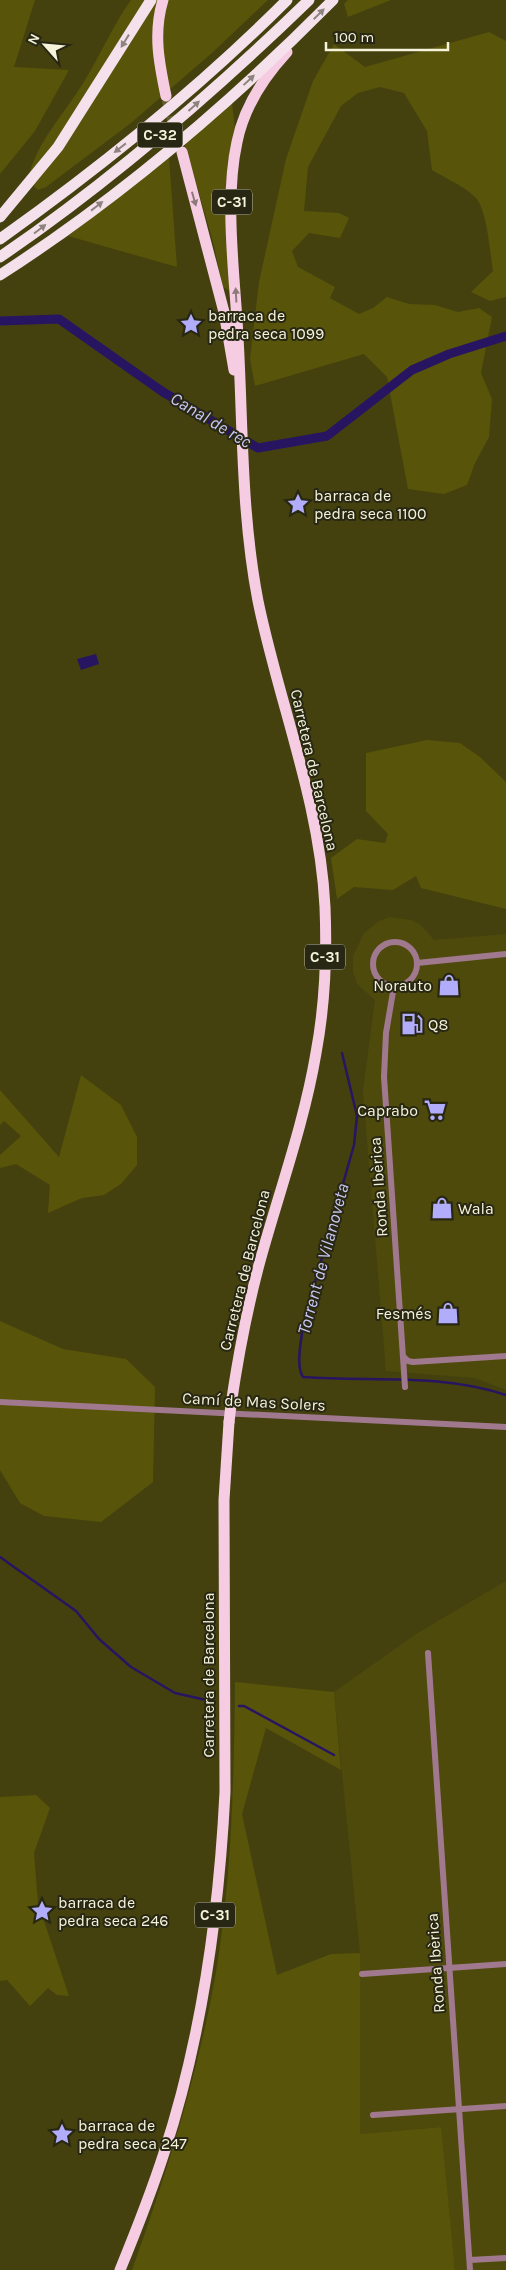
<svg xmlns="http://www.w3.org/2000/svg" width="506" height="2270" viewBox="0 0 506 2270" font-family="Karla,sans-serif">
<style>
.built{fill:#4e4a0c}
.green{fill:#585409}
.water{fill:#281562}
.lines{fill:none;stroke-linecap:round;stroke-linejoin:round}
.stream{stroke:#281562;stroke-width:2.5}
.canal{stroke:#281562;stroke-width:9}
.trunk-tunnel{stroke:#5f5c2d;stroke-width:11;stroke-dasharray:11 5.5;stroke-linecap:butt}
.minor{stroke:#a0798e;stroke-width:6}
.trunk{stroke:#f6cce2;stroke-width:11}
.motorway{stroke:#f5e1eb;stroke-width:11}
.trunk-bridge{stroke:#f6cce2;stroke-width:11}
.oneway{fill:#8e847f}
.oneway2{fill:#8f7a7a}
.labels{text-anchor:middle;stroke-width:4;stroke-linejoin:round;paint-order:stroke}
.shield{fill:#282713;stroke:#b8b69e;stroke-width:1}
.shield-label{font-size:15px;font-weight:bold;fill:#f5f4da}
.poi-label{font-size:16px;fill:#f5f4da;stroke:#282713;text-anchor:start}
.street-label{font-size:16px;fill:#f5f4da;stroke:#282713}
.water-label{font-size:18px;font-style:italic;fill:#c8c7f4;stroke:#282713}
</style>
<rect width="100%" height="100%" fill="#44410f"/>
<!-- built -->
<path class="built" d="M 389,917 L 411,920 L 421,925 L 434,940 L 506,934 L 506,1390 L 475,1378 L 386,1371 L 363,1091 L 375,1000 L 357,984 L 353,971 L 353,956 L 364,933 L 379,921 Z
M 506,1581 L 506,2270 L 455,2270 L 440,2127 L 360,2134 L 360,1953 L 334,1692 L 416,1634 Z"/>
<!-- green -->
<path class="green" d="M 0,0 L 35,0 L 14,67 L 69,70 L 35,131 L 0,174 Z
M 131,0 L 268,0 L 213,52 L 131,123 L 46,187 L 38,190 L 28,180 C 35,143 66,112 85,80 C 101,54 113,25 131,0 Z
M 348,0 L 391,0 L 348,17 L 344,4 Z
M 489,32 L 506,41 L 506,297 L 490,301 L 471,292 L 493,271 C 490,253 487,208 475,197 C 464,186 445,178 432,170 L 427,131 L 404,93 L 380,87 L 358,93 L 341,106 L 308,167 L 304,211 L 339,213 L 349,218 L 340,238 L 309,233 L 292,251 L 298,267 L 335,287 L 330,298 L 359,314 L 373,308 L 387,297 L 409,304 L 435,305 L 458,312 L 479,308 L 492,317 L 481,373 L 492,399 L 489,437 L 475,463 L 467,485 L 444,494 L 408,489 L 387,377 L 364,354 L 255,386 L 250,359 L 259,282 L 286,159 L 313,81 L 334,44 L 365,67 Z
M 232,103 L 235,129 L 228,160 L 226,214 L 230,291 L 223,287 L 213,242 L 185,144 Z
M 169,157 L 177,267 L 68,236 Z
M 427,740 L 460,743 L 480,757 L 506,782 L 506,909 L 421,888 L 416,876 L 393,890 L 354,887 L 337,899 L 331,858 L 357,839 L 385,843 L 388,834 L 366,811 L 366,753 Z
M 81,1075 L 121,1105 L 137,1137 L 137,1165 L 121,1184 L 104,1195 L 82,1198 L 48,1213 L 50,1185 L 16,1164 L 0,1168 L 0,1155 L 21,1136 L 4,1121 L 0,1125 L 0,1090 L 59,1157 Z
M 0,1321 L 63,1349 L 126,1359 L 155,1387 L 153,1482 L 101,1522 L 44,1516 L 20,1503 L 0,1470 Z
M 235,1682 L 334,1692 L 341,1770 L 266,1728 L 242,1814 L 277,1975 L 331,1954 L 360,1953 L 360,2134 L 441,2127 L 455,2270 L 132,2270 C 167,2172 198,2075 216,1972 C 232,1876 234,1778 235,1682 Z
M 36,1795 L 50,1808 L 34,1853 L 38,1903 L 69,1996 L 57,1995 L 48,1988 L 30,2006 L 7,1980 L 0,1981 L 0,1797 Z"/>
<!-- water -->
<path class="water" d="M 96,654 L 99,664 L 81,670 L 77,659 Z"/>
<g class="lines">
<!-- stream -->
<path class="stream" d="M 342,1053 L 357,1116 L 354,1145 L 304,1321 C 302,1335 295,1366 303,1377 C 371,1382 441,1373 506,1395
M 0,1557 L 76,1611 L 99,1639 L 131,1667 L 175,1693 L 215,1702
M 239,1706 L 244,1706 L 334,1755"/>
<!-- canal -->
<path class="canal" d="M 0,321 L 59,319 L 163,392 L 258,448 L 327,436 L 412,370 L 449,354 L 506,336"/>
<!-- trunk-tunnel -->
<path class="trunk-tunnel" d="M 167,100 L 181,150"/>
<!-- minor -->
<path class="minor" d="M373 964a22 22 0 1 1 44 0a22 22 0 1 1-44 0Z
M 417,963 L 506,954
M 394,986 L 386,1033 L 384,1077 L 405,1387
M 404,1357 L 408,1361 L 413,1362 L 506,1356
M 0,1402 L 506,1427
M 428,1653 L 470,2270
M 362,1974 L 506,1964
M 373,2115 L 506,2106
M 470,2260 L 506,2258"/>
<!-- trunk -->
<path class="trunk" d="M 163,0 C 153,33 159,63 166,96
M 182,152 L 224,312 L 234,370
M 231,1405 C 238,1357 247,1309 260,1261 C 279,1192 304,1124 316,1053 C 325,1005 327,956 325,907 C 320,802 279,703 258,601 C 241,513 243,425 238,337 C 235,277 224,201 237,142 C 244,107 263,78 287,52
M 120,2270 C 136,2231 151,2193 164,2153 C 202,2037 219,1914 225,1792 L 224,1500 L 229,1422"/>
<!-- motorway -->
<path class="motorway" d="M 0,217 L 58,147 L 151,0
M 0,239 C 101,167 199,88 287,0
M 0,257 C 111,181 213,93 309,0
M 0,275 C 121,197 232,102 333,0"/>
<!-- trunk-bridge -->
<path class="trunk-bridge" d="M 229,1422 L 231,1405"/>
</g>
<!-- one-way arrows -->
<defs><path id="oneway-solid" d="M-6-.8H1V-3.2L6.5 0L1 3.2V.8H-6Z" transform="scale(1.25)"/></defs>
<g class="oneway">
<use href="#oneway-solid" transform="translate(319 14) rotate(-45)"/>
<use href="#oneway-solid" transform="translate(125 41) rotate(122)"/>
<use href="#oneway-solid" transform="translate(249 80) rotate(-43)"/>
<use href="#oneway-solid" transform="translate(194 106) rotate(-42)"/>
<use href="#oneway-solid" transform="translate(120 148) rotate(142)"/>
<use href="#oneway-solid" transform="translate(97 206) rotate(-38)"/>
<use href="#oneway-solid" transform="translate(40 229) rotate(-37)"/>
</g>
<g class="oneway2">
<use href="#oneway-solid" transform="translate(194 199) rotate(74)"/>
<use href="#oneway-solid" transform="translate(236 295) rotate(-93)"/>
</g>
<!-- icons -->
<defs>
<g id="sight-bare" transform="scale(1.725)"><path d="M0-6L1.8-2.2L6-1.7L2.9 1.2L3.7 5.4L0 3.3L-3.7 5.4L-2.9 1.2L-6-1.7L-1.8-2.2Z" fill="#b1adfa" stroke="#282713" stroke-width="2.5" paint-order="stroke"/></g>
<g id="shop-bare" transform="scale(1.725)"><path d="M-5-2.5h2.3a2.7 3.5 0 0 1 5.4 0H5L5.5 6h-11ZM-1.5-2.5h3a1.5 2.3 0 0 0-3 0Z" fill="#b1adfa" stroke="#282713" stroke-width="2.5" paint-order="stroke"/></g>
<g id="fuel-bare" transform="scale(1.725)"><path d="M-5.5-6h7V0h2V4h1.3V-2.5L3-4.5l.8-.8L6-3V5H2.5V1h-1V6h-7ZM-4.2-4.7v3.2H.2V-4.7Z" fill="#b1adfa" stroke="#282713" stroke-width="2.5" paint-order="stroke"/></g>
<g id="supermarket-bare" transform="scale(1.725)"><path d="M-6-5.5h2.5l.6 2H6L4.5 2H-2.5L-4.4-4H-6ZM-1.5 3.2a1.3 1.3 0 1 0 .1 0ZM3 3.2a1.3 1.3 0 1 0 .1 0Z" fill="#b1adfa" stroke="#282713" stroke-width="2.5" paint-order="stroke"/></g>
</defs>
<g fill-rule="evenodd">
<use href="#sight-bare" x="191" y="324"/>
<use href="#sight-bare" x="298" y="504"/>
<use href="#shop-bare" x="449" y="985"/>
<use href="#fuel-bare" x="412" y="1024"/>
<use href="#supermarket-bare" x="435" y="1110"/>
<use href="#shop-bare" x="442" y="1208"/>
<use href="#shop-bare" x="448" y="1313"/>
<use href="#sight-bare" x="42" y="1911"/>
<use href="#sight-bare" x="62" y="2134"/>
</g>
<g class="labels">
<!-- shield labels -->
<g class="shield">
<rect x="137.5" y="122.5" width="45" height="25" rx="4"/>
<rect x="212" y="189.5" width="40" height="25" rx="4"/>
<rect x="305" y="944.5" width="40" height="25" rx="4"/>
<rect x="195" y="1902.5" width="40" height="25" rx="4"/>
</g>
<g class="shield-label">
<text x="160" y="140">C-32</text>
<text x="232" y="207">C-31</text>
<text x="325" y="962">C-31</text>
<text x="215" y="1920">C-31</text>
</g>
<!-- poi labels -->
<g class="poi-label">
<text x="208" y="321">barraca de<tspan x="208" dy="18">pedra seca 1099</tspan></text>
<text x="314" y="501">barraca de<tspan x="314" dy="18">pedra seca 1100</tspan></text>
<text x="432" y="991" text-anchor="end">Norauto</text>
<text x="428" y="1030">Q8</text>
<text x="418" y="1116" text-anchor="end">Caprabo</text>
<text x="458" y="1214">Wala</text>
<text x="432" y="1319" text-anchor="end">Fesmés</text>
<text x="58" y="1908">barraca de<tspan x="58" dy="18">pedra seca 246</tspan></text>
<text x="78" y="2131">barraca de<tspan x="78" dy="18">pedra seca 247</tspan></text>
</g>
<!-- street labels -->
<g class="street-label">
<text transform="translate(315 770) rotate(77)" y="6">Carretera de Barcelona</text>
<text transform="translate(378 1187) rotate(-94)" y="6">Ronda Ibèrica</text>
<text transform="translate(244 1270) rotate(-76)" y="6">Carretera de Barcelona</text>
<text transform="translate(254 1401) rotate(3)" y="6">Camí de Mas Solers</text>
<text transform="translate(208 1675) rotate(-90)" y="6">Carretera de Barcelona</text>
<text transform="translate(435 1963) rotate(-94)" y="6">Ronda Ibèrica</text>
</g>
<!-- water labels -->
<g class="water-label">
<text transform="translate(211 420) rotate(31)" y="6">Canal de rec</text>
<text transform="translate(323 1259) rotate(-75)" y="6">Torrent de Vilanoveta</text>
</g>
</g>
<!-- north arrow -->
<g transform="translate(45 45) rotate(297)" stroke="#282713" stroke-width="4" paint-order="stroke">
<path d="M0-4L9 19L0 12L-9 19Z" fill="#f5f4da"/>
<text y="-8" font-size="14" font-weight="bold" text-anchor="middle" fill="#f5f4da">N</text>
</g>
<!-- scale -->
<path d="M326 42v8h122v-8" fill="none" stroke="#f5f4da" stroke-width="2.5"/>
<text x="334" y="42" font-size="15" fill="#f5f4da" stroke="#282713" stroke-width="4" paint-order="stroke">100 m</text>
</svg>
